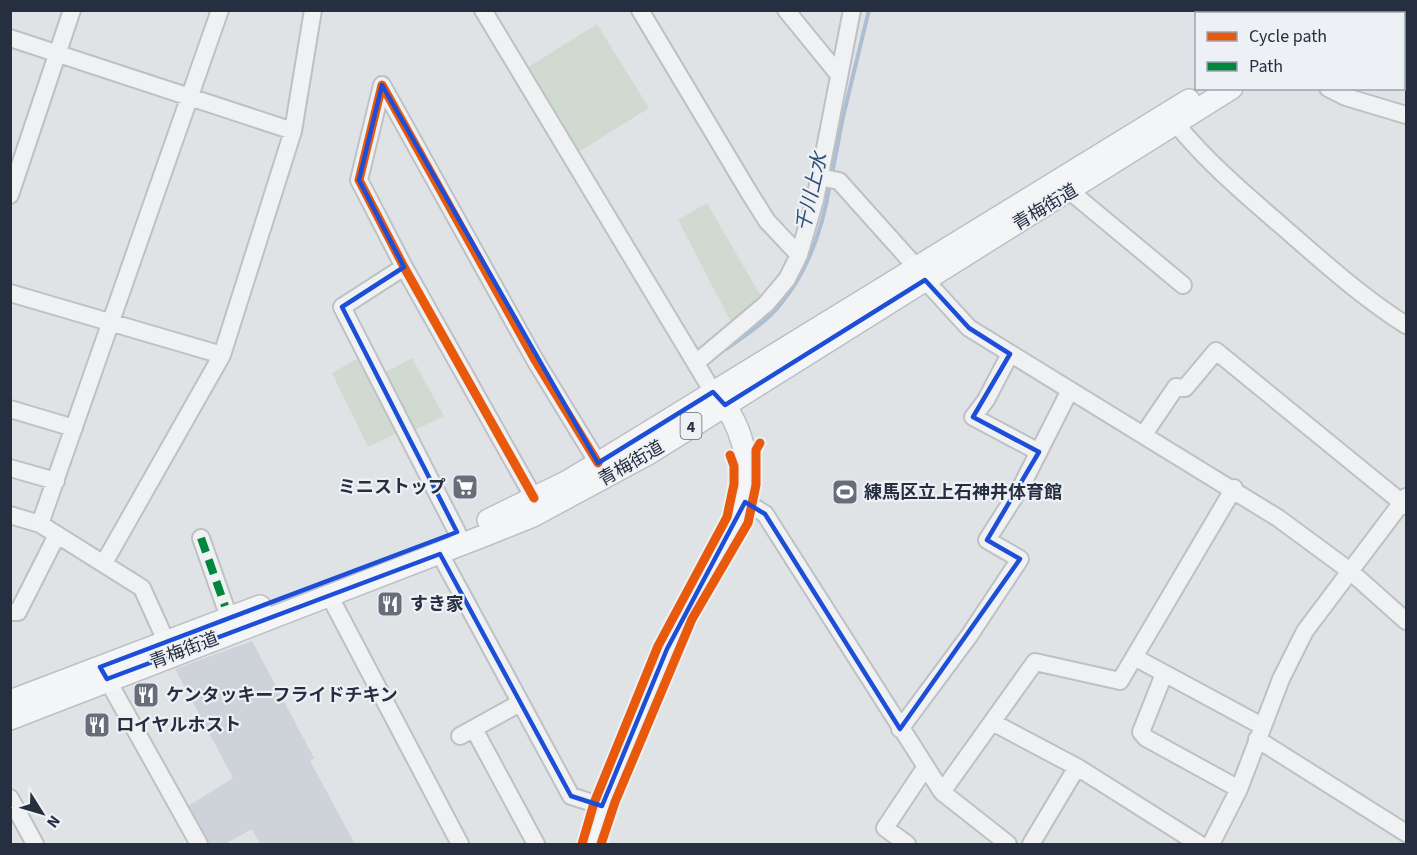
<svg xmlns="http://www.w3.org/2000/svg" width="1417" height="855" viewBox="0 0 1417 855" font-family="'Source Sans 3','Noto Sans JP',sans-serif">
<style>
.built{fill:#ced2d9}
.green{fill:#d0dad0}
.lines{fill:none;stroke-linecap:round;stroke-linejoin:round}
.stream{stroke:#acbfd2;stroke-width:4}
.minor-casing{stroke:#bec1c4;stroke-width:20}
.major-casing{stroke:#bcbfc3;stroke-width:24}
.minor{stroke:#eff1f2;stroke-width:16}
.major{stroke:#f4f5f6;stroke-width:21}
.quiet{stroke:#00873e;stroke-width:8;stroke-dasharray:15 8;stroke-linecap:butt}
.cycleway-casing{stroke:#edf1f6;stroke-width:13}
.cycleway{stroke:#e8590c;stroke-width:9}
.marked{fill:none;stroke:#1d4ed8;stroke-width:4.5;stroke-linejoin:round}
.labels{text-anchor:middle;stroke-width:4.5;stroke-linejoin:round;paint-order:stroke}
.shield{fill:#edf1f6;stroke:#626977;stroke-width:1.5}
.shield-label{font-size:16px;font-weight:bold;fill:#262f40}
.street-label{font-size:18px;fill:#262f40;stroke:#edf1f6}
.poi-label{font-size:18px;font-weight:bold;fill:#262f40;stroke:#edf1f6;text-anchor:start}
.water-label{font-size:20px;font-style:italic;fill:#2e4e75;stroke:#edf1f6}
</style>
<rect width="100%" height="100%" fill="#e0e3e6"/>
<!-- built -->
<path class="built" d="M 252,641 L 314,758 L 310,761 L 355,844 L 260,844 L 252,829 L 225,844 L 207,844 L 185,808 L 233,778 L 175,669 Z"/>
<!-- green -->
<path class="green" d="M 597,24 L 649,108 L 577,153 L 525,69 Z
M 707,203 L 762,298 L 731,322 L 678,220 Z
M 360,357 L 399,432 L 368,447 L 332,373 Z
M 412,358 L 444,416 L 411,432 L 382,374 Z"/>
<g class="lines">
<!-- stream -->
<path class="stream" d="M 832,174 L 843,117 L 869,10
M 726,349 C 744,336 765,323 779,306 C 808,272 823,227 830,184"/>
<!-- minor casing -->
<g class="minor-casing">
<path id="minor" d="M 483,10 L 713,392
M 640,10 L 750,194 L 767,221 L 799,255
M 786,10 L 839,75
M 10,38 L 293,131
M 1328,88 L 1346,97 L 1406,115
M 1177,125 C 1208,163 1246,195 1283,227 C 1323,262 1362,297 1406,325
M 819,177 L 839,181 L 917,268
M 1071,192 L 1183,285
M 10,195 L 72,10
M 404,267 L 342,307 L 457,532
M 925,280 L 969,328 L 1278,518 L 1350,571 L 1406,621
M 10,293 L 222,355
M 1010,354 L 986,400 L 973,417 L 1039,452
M 697,362 L 766,304 L 787,279 L 799,255 L 815,200 L 852,10
M 10,409 L 74,428
M 1144,434 L 1176,387 L 1185,388 L 1216,351 L 1406,506
M 10,468 L 56,481
M 534,498 L 404,267 L 359,180 L 382,85 L 535,360 L 598,463
M 744,501 L 765,514 L 942,792 L 1008,844
M 10,515 L 40,524 L 142,588 L 166,641
M 40,524 L 220,10
M 201,538 L 225,606
M 440,554 L 571,796 L 602,806
M 104,563 L 222,355 L 293,131 L 313,10
M 329,595 L 460,844
M 10,612 L 18,612 L 57,535
M 1134,657 L 1262,726
M 103,672 L 199,844
M 1164,674 L 1141,732 L 1146,738 L 1239,789
M 992,722 L 1077,767 L 1199,844
M 474,729 L 536,844
M 900,729 L 969,636 L 1020,559 L 987,540 L 1022,485 L 1069,392
M 460,736 L 520,703
M 1257,739 L 1406,833
M 942,792 L 1035,662 L 1120,681 L 1234,488
M 10,798 L 35,844
M 907,844 L 885,828 L 925,768
M 1031,844 L 1077,767
M 1211,844 L 1239,789 L 1281,679 L 1305,631 L 1406,497"/>
</g>
<!-- major casing -->
<g class="major-casing">
<path id="major" d="M 1304,14 L 1307,10
M 1327,14 L 1330,10
M 488,520 L 566,482 L 598,463 L 1189,100
M 10,701 L 260,606
M 10,719 L 486,535 L 533,516 L 648,454 L 1232,88
M 592,844 C 603,801 620,762 637,721 C 654,680 670,640 691,600 C 708,567 736,538 744,500 C 752,463 742,423 716,395"/>
</g>
<!-- minor -->
<use href="#minor" class="minor"/>
<!-- major -->
<use href="#major" class="major"/>
<!-- quiet -->
<path class="quiet" d="M 201,538 L 225,606"/>
<!-- cycleway casing -->
<g class="cycleway-casing">
<path id="cycleway" d="M 534,498 L 404,267 L 359,180 L 382,85 L 535,360 L 598,463
M 582,844 L 594,803 L 658,646 L 727,517 L 734,484 L 734,466 L 730,455
M 601,844 L 615,802 L 692,619 L 748,523 L 756,485 L 756,450 L 760,443"/>
</g>
<!-- cycleway -->
<use href="#cycleway" class="cycleway"/>
</g>
<!-- marked area -->
<path class="marked" d="M 382,85 L 598,463 L 713,392 L 725,405 L 925,280 L 969,328 L 1010,354 L 973,417 L 1039,452 L 987,540 L 1020,559 L 900,729 L 765,514 L 745,502 L 667,649 L 602,806 L 571,796 L 440,554 L 107,679 L 100,667 L 457,532 L 342,307 L 404,267 L 359,180 Z"/>
<!-- icons -->
<defs>
<g id="supermarket-square" transform="scale(1.35)"><rect x="-9" y="-9" width="18" height="18" rx="4" fill="#676e7a" stroke="#edf1f6"/><path d="M-6-5.5h2.5l.6 2H6L4.5 2H-2.5L-4.4-4H-6ZM-1.5 3.2a1.3 1.3 0 1 0 .1 0ZM3 3.2a1.3 1.3 0 1 0 .1 0Z" fill="#fff"/></g>
<g id="stadium-square" transform="scale(1.35)"><rect x="-9" y="-9" width="18" height="18" rx="4" fill="#676e7a" stroke="#edf1f6"/><path d="M0-5a6.5 5 0 1 0 0 10a6.5 5 0 1 0 0-10ZM-3.5-1.8h7v3.6h-7Z" fill="#fff"/></g>
<g id="restaurant-square" transform="scale(1.35)"><rect x="-9" y="-9" width="18" height="18" rx="4" fill="#676e7a" stroke="#edf1f6"/><path d="M-5-6h1v4h1v-4h1v4h1v-4h1v5L-1.5 .5V6h-2V.5L-5-1ZM5-6V6H3V1.5H1.5Q1.5-4 5-6Z" fill="#fff"/></g>
</defs>
<g fill-rule="evenodd">
<use href="#supermarket-square" x="465" y="487"/>
<use href="#stadium-square" x="845" y="492"/>
<use href="#restaurant-square" x="390" y="604"/>
<use href="#restaurant-square" x="146" y="695"/>
<use href="#restaurant-square" x="97" y="725"/>
</g>
<g class="labels">
<!-- shield labels -->
<rect class="shield" x="680.5" y="413" width="21" height="26" rx="4.5"/>
<g class="shield-label">
<text x="691" y="432">4</text>
</g>
<!-- street labels -->
<g class="street-label">
<text transform="translate(1045 207) rotate(-31)" y="6">青梅街道</text>
<text transform="translate(631 463) rotate(-30)" y="6">青梅街道</text>
<text transform="translate(184 650) rotate(-21)" y="6">青梅街道</text>
</g>
<!-- poi labels -->
<g class="poi-label">
<text x="446" y="493" text-anchor="end">ミニストップ</text>
<text x="864" y="498">練馬区立上石神井体育館</text>
<text x="410" y="610">すき家</text>
<text x="166" y="701">ケンタッキーフライドチキン</text>
<text x="116" y="731">ロイヤルホスト</text>
</g>
<!-- water labels -->
<g class="water-label">
<text transform="translate(811 192) rotate(-77)" y="7">千川上水</text>
</g>
</g>
<!-- border -->
<rect width="1417" height="855" fill="none" stroke="#262f40" stroke-width="24"/>
<!-- legend -->
<rect x="1195" y="12" width="210" height="78" fill="#edf1f6" stroke="#9da3ad" stroke-width="1.5"/>
<rect x="1207" y="32" width="30" height="9" fill="#e8590c" stroke="#9da3ad" stroke-width="1.5"/>
<text x="1249" y="42" font-size="18" fill="#262f40">Cycle path</text>
<rect x="1207" y="62" width="30" height="9" fill="#00873e" stroke="#9da3ad" stroke-width="1.5"/>
<text x="1249" y="72" font-size="18" fill="#262f40">Path</text>
<!-- north arrow -->
<g transform="translate(42 813) rotate(127)" stroke="#edf1f6" stroke-width="4.5" paint-order="stroke">
<path d="M0-4.5L10 22L0 15L-10 22Z" fill="#262f40"/>
<text y="-9" font-size="16" font-weight="bold" text-anchor="middle" fill="#262f40">N</text>
</g>
</svg>
